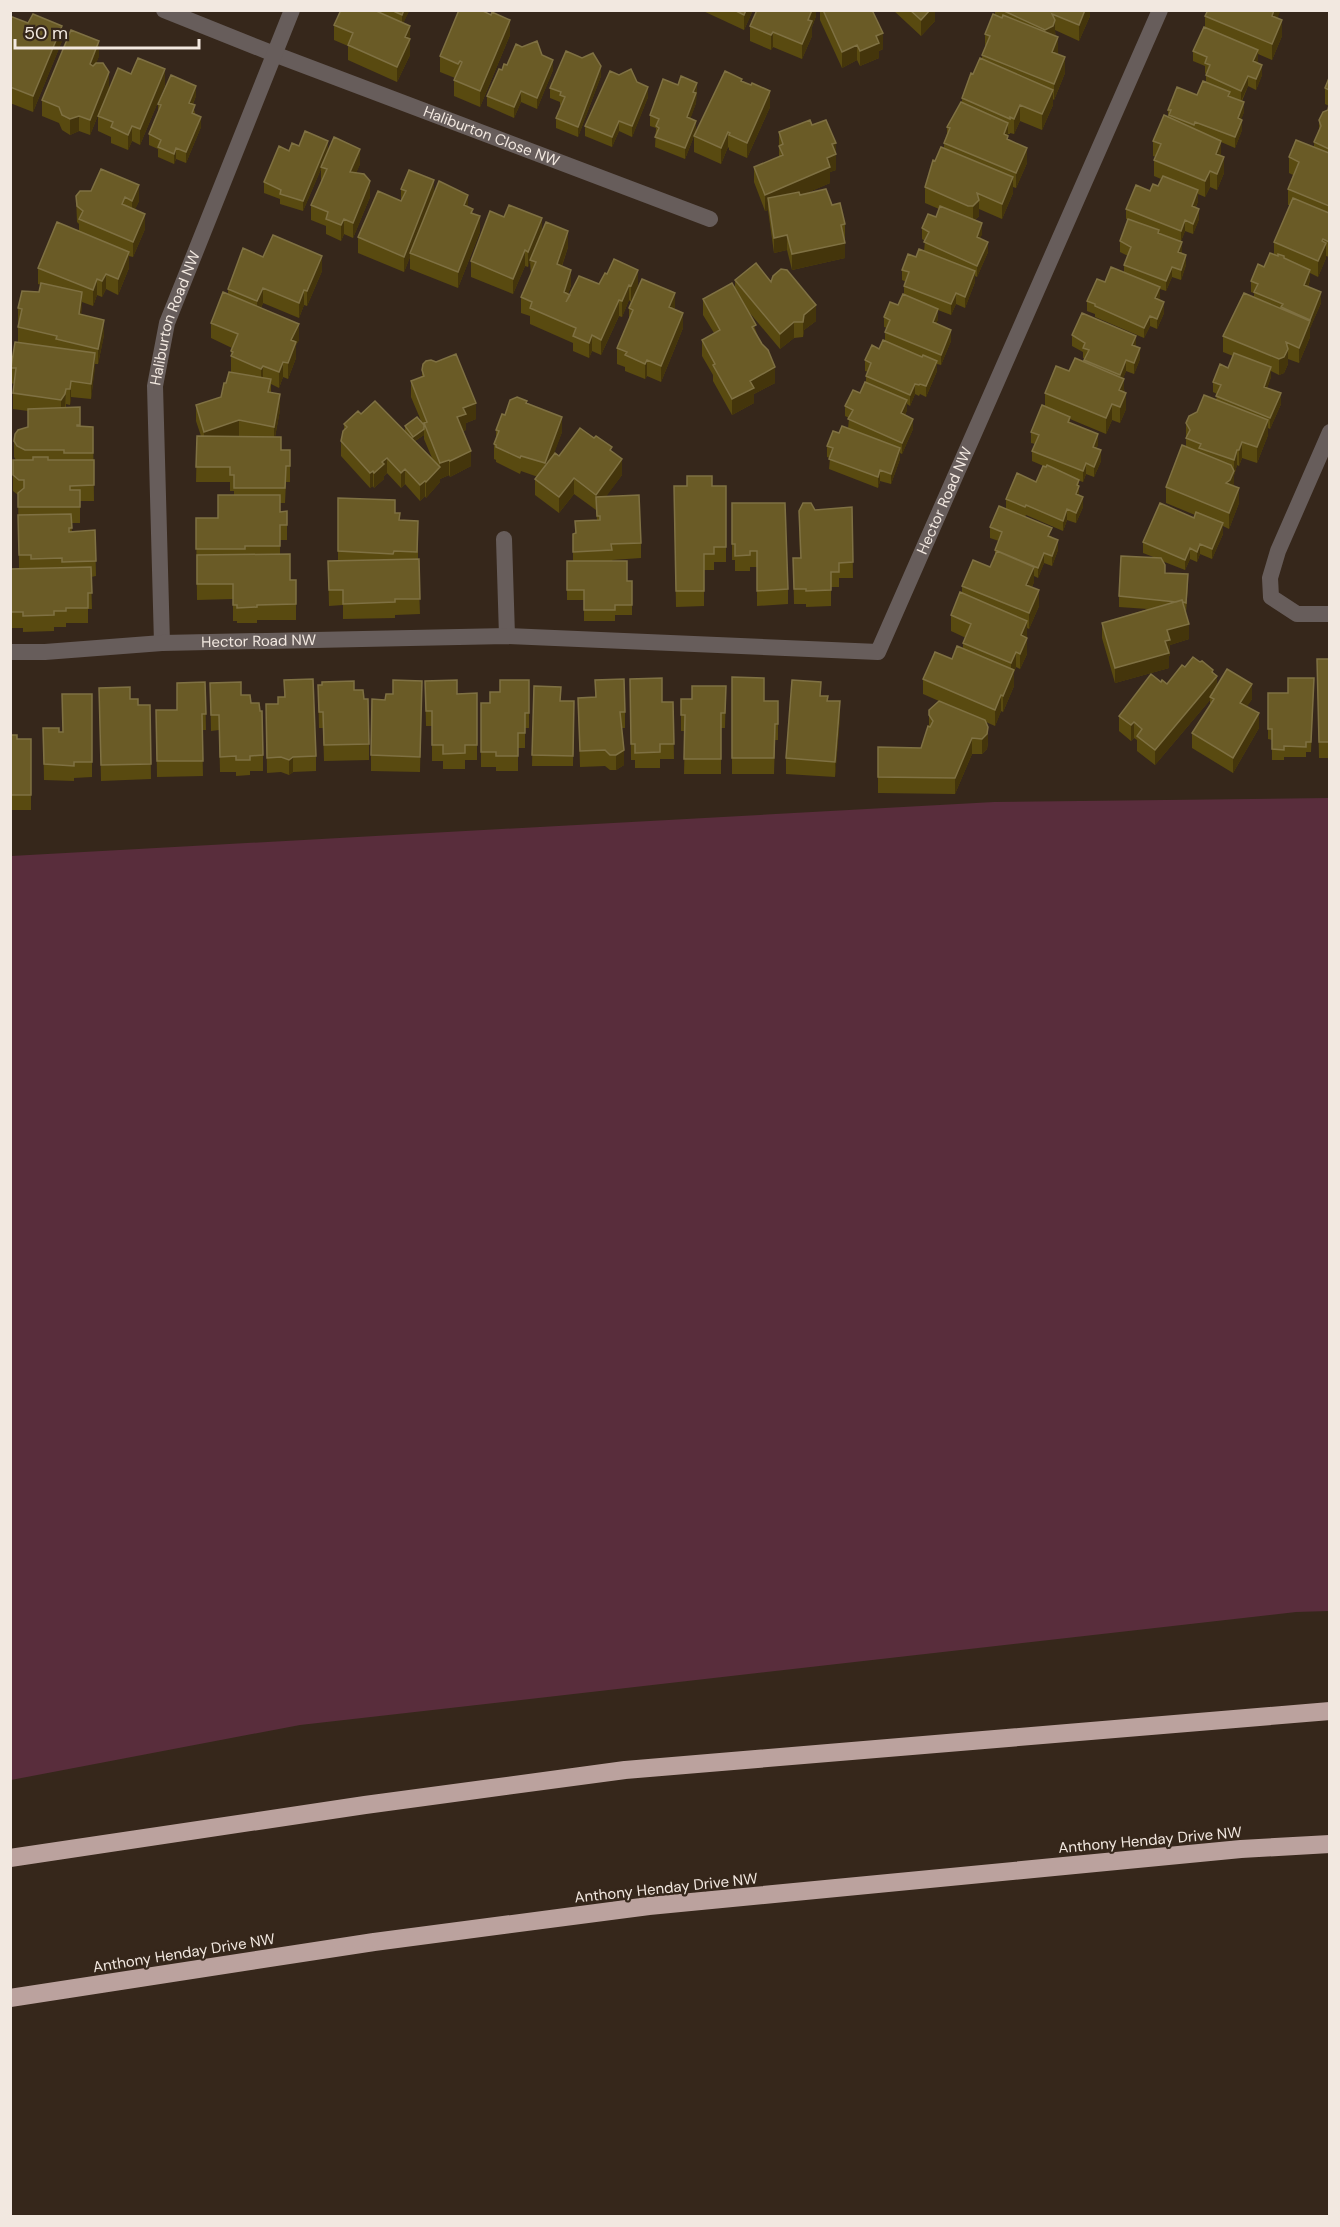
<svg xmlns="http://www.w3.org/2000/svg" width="1340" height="2227" viewBox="0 0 1340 2227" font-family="'DM Sans',sans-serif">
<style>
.green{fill:#592d3c}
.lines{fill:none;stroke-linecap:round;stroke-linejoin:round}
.minor{stroke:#675d5b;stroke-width:16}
.motorway{stroke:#bba29e;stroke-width:18}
.wall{fill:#594a10;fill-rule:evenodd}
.shaded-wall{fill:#44350b}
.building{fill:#6a5b26;stroke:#7f7143;stroke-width:1.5}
.labels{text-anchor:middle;stroke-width:4.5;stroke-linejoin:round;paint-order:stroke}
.street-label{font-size:15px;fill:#f2e8e0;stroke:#36271b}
</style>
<rect width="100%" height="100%" fill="#36271b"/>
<!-- green -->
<path class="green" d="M 1329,798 L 1329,1611 L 1296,1612 L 300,1725 L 11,1780 L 11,856 L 994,802 Z"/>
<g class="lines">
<!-- minor -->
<g class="minor">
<path id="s1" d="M 164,10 L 274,54 L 710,219"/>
<path d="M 1330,432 L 1278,551 L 1270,578 L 1271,597 L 1297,614 L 1330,614"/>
<path d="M 504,539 L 507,636"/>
<path id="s2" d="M 162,643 L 155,386 L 167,323 L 292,10"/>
<path id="s3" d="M 10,652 L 45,652 L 162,643 L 507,636 L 878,652 L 1160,10"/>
</g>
<!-- motorway -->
<path class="motorway" d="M 10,1858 L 365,1805 L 625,1770 L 1330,1711
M 10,1998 L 374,1942 L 649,1906 L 1241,1849 L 1330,1844"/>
</g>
<!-- wall -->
<path class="wall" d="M 341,10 L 413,10 L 412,12 L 409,11 L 403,23 L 410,26 L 410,55 L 397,82 L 348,60 L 348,46 L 334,40 L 334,25 Z
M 701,10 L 753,10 L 744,30 Z
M 816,10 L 816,16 L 812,27 L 812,36 L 802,59 L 773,47 L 771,50 L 750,41 L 750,26 Z
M 820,10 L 874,10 L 874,15 L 883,49 L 879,51 L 879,58 L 860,66 L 857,60 L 842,68 L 820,20 Z
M 893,10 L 935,10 L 935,21 L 921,36 Z
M 995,10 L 1090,10 L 1090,16 L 1079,41 L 1055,30 L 1057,54 L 1065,73 L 1054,100 L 1053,99 L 1053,105 L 1042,130 L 1020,121 L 1014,134 L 1010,133 L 1010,134 L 1008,134 L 1008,139 L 1027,163 L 1016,188 L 1013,187 L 1013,193 L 1002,219 L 979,209 L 979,216 L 975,220 L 982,234 L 980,238 L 988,252 L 977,277 L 975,276 L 975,282 L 965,308 L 956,304 L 951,315 L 938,310 L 938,319 L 936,324 L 951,341 L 941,365 L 937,364 L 937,371 L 926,397 L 920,394 L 919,396 L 915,394 L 910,406 L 907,404 L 907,410 L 905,415 L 913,429 L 902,454 L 900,453 L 900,459 L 891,484 L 880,481 L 878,488 L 829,469 L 830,458 L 827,457 L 827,446 L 839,433 L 848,429 L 849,418 L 845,416 L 845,406 L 860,393 L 866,383 L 866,376 L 868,372 L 865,371 L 865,360 L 879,349 L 885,341 L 885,332 L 887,328 L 884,327 L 884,317 L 898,305 L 904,294 L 904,286 L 906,282 L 902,280 L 902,270 L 916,257 L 924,251 L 925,241 L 922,239 L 922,228 L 936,217 L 939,209 L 925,203 L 925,187 L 935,161 L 944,148 L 944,143 L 947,134 L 947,127 L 962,102 L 962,98 L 973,74 L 982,59 L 982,55 L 985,49 L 985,34 L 995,15 Z
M 1280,10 L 1277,18 L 1282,36 L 1272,60 L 1258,54 L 1257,62 L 1262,75 L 1256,90 L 1248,86 L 1242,101 L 1244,112 L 1241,119 L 1242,130 L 1235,148 L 1221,142 L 1221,156 L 1224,173 L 1217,190 L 1210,187 L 1205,197 L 1198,194 L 1198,201 L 1196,207 L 1199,219 L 1193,234 L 1185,231 L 1181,241 L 1182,253 L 1186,265 L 1181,280 L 1172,277 L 1166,291 L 1160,289 L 1159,300 L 1164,313 L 1157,329 L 1150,326 L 1144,338 L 1095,317 L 1095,314 L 1087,311 L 1087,301 L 1105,282 L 1124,272 L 1124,265 L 1128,256 L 1120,252 L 1120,241 L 1128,220 L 1126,219 L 1126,209 L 1158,186 L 1161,179 L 1154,176 L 1154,160 L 1156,157 L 1153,156 L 1153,141 L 1168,117 L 1168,110 L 1197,95 L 1206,82 L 1206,74 L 1205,73 L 1205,66 L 1193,61 L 1193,51 L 1205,27 L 1205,16 Z
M 11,16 L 62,41 L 33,112 L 10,103 Z
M 510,35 L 480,107 L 454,96 L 454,80 L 455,78 L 440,72 L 440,56 Z
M 542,55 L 553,70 L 537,109 L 521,102 L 514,118 L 487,106 L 487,96 L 502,70 L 507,65 Z
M 99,56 L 96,63 L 109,88 L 90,135 L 79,131 L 70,135 L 62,130 L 59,123 L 42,116 L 42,100 Z
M 131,74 L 165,85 L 140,145 L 132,141 L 128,150 L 111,143 L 111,137 L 98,131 L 98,116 Z
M 601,76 L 578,137 L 556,128 L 556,118 L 561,106 L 560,105 L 560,102 L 550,98 L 550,88 Z
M 1329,78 L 1329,257 L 1326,256 L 1326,258 L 1318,277 L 1310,273 L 1310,280 L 1308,287 L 1321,303 L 1310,328 L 1310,337 L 1299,363 L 1288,359 L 1288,364 L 1284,373 L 1279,375 L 1271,371 L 1271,377 L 1267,388 L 1281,404 L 1270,429 L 1268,428 L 1268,435 L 1257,463 L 1242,458 L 1239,466 L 1237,465 L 1234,475 L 1234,486 L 1239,503 L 1229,529 L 1223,526 L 1223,534 L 1212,559 L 1200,554 L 1197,562 L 1190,559 L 1185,570 L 1162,561 L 1165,573 L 1188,585 L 1186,613 L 1189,639 L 1170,645 L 1170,655 L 1169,656 L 1169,668 L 1115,683 L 1102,638 L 1102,623 L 1148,609 L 1119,607 L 1119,596 L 1156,558 L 1143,553 L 1143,542 L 1194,518 L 1195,515 L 1166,503 L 1166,487 L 1186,447 L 1186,423 L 1197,412 L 1216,400 L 1217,394 L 1213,392 L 1213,382 L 1228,368 L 1233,356 L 1223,352 L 1223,336 L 1254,297 L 1254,293 L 1251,292 L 1251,281 L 1274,254 L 1274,242 L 1290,205 L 1288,205 L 1288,189 L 1293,175 L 1289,173 L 1289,157 L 1314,147 L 1314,142 L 1319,130 L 1319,120 L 1328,110 L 1329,106 L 1325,104 L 1325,88 Z
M 637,82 L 648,97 L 632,137 L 619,131 L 612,147 L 585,136 L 585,126 Z
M 742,82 L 770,107 L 747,158 L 729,150 L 729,148 L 728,147 L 721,164 L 694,152 L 694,136 Z
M 697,83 L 696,103 L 690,119 L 696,131 L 685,159 L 655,147 L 656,128 L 650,126 L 650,115 L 678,85 Z
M 196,96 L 193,104 L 195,114 L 201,127 L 186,163 L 176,159 L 174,164 L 158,157 L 158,149 L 149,145 L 149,134 L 158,111 L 158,104 Z
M 812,125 L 836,143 L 836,170 L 830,172 L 830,183 L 804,194 L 832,205 L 845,224 L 845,239 L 844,240 L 845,258 L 792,270 L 787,250 L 774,253 L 768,210 L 765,211 L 754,182 L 754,167 L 779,157 L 779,132 Z
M 299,146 L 328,150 L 360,164 L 356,173 L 370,197 L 353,238 L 344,234 L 341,241 L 326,234 L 326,226 L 311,220 L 311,205 L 321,182 L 321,169 L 303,211 L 280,204 L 280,199 L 264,193 L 264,182 L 289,151 Z
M 401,189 L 434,192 L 468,207 L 473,213 L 480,232 L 458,288 L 410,269 L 410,257 L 404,272 L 358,253 L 358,237 L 401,201 Z
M 91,191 L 139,201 L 135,209 L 145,229 L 133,257 L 129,256 L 129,268 L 118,295 L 106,289 L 102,297 L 97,295 L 93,306 L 82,302 L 81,314 L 104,335 L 98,364 L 95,364 L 91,399 L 71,397 L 70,405 L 66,404 L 66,407 L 80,407 L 80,427 L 93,427 L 94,501 L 80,501 L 80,523 L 71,523 L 72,532 L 95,530 L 96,576 L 91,577 L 92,609 L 88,609 L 88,623 L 66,623 L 66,627 L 54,627 L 54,631 L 23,632 L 23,628 L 10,628 L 10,569 L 19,569 L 18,495 L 13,491 L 13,460 L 16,460 L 14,457 L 14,441 L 28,427 L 28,411 L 13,409 L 13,393 L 14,384 L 11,383 L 11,368 L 18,342 L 18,308 L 39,292 L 41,285 L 38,284 L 38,268 L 79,232 L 79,224 L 77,222 L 76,196 Z
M 542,233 L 568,247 L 562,266 L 571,285 L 568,294 L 570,295 L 599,284 L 607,274 L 638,270 L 631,302 L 629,300 L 622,317 L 619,316 L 601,355 L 592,351 L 589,358 L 573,351 L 573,343 L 530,324 L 530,316 L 521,313 L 521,297 L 531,275 L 530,261 L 528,267 L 525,266 L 513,294 L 471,277 L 471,261 Z
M 263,257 L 322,271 L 307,306 L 304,305 L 299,318 L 263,303 L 261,308 L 299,340 L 296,345 L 296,358 L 288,379 L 283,377 L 279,388 L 271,384 L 271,392 L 280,410 L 275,437 L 281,450 L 290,450 L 290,482 L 286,482 L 285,503 L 280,503 L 280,512 L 287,525 L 287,540 L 280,540 L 280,554 L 290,580 L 296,580 L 296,620 L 257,620 L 257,623 L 237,623 L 237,621 L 233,621 L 233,599 L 197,600 L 196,518 L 218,518 L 234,495 L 234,491 L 230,491 L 230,482 L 196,482 L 197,436 L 201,436 L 196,421 L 196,405 L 221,397 L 231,372 L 231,351 L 232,348 L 211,338 L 211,323 L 228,294 L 228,289 Z
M 735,280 L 771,282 L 816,321 L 804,330 L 803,337 L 794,338 L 780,349 L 749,312 L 775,383 L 754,394 L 754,403 L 732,415 L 713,381 L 713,375 L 702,356 L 702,340 L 714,333 L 703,315 L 703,299 L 735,288 Z
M 629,308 L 675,309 L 683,328 L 661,382 L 647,376 L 645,379 L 625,371 L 625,367 L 617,364 L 617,348 L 629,321 Z
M 1072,335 L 1136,346 L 1140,359 L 1134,374 L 1126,371 L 1123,378 L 1126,409 L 1120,423 L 1112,420 L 1106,434 L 1070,419 L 1070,423 L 1098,445 L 1096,448 L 1101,461 L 1094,477 L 1086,474 L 1083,482 L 1077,480 L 1079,480 L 1079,495 L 1083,507 L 1076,523 L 1067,520 L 1063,531 L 1026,515 L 1025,517 L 1052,537 L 1058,550 L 1052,566 L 1044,563 L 1038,578 L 1034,576 L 1034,582 L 1032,587 L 1039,606 L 1029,629 L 1027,628 L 1027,654 L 1020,669 L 1016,667 L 1014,672 L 1014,686 L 1003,712 L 1001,711 L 995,726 L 986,722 L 988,742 L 987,749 L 982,754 L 972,754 L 955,794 L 878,793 L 878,747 L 921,748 L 929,727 L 929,710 L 939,701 L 923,694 L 923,679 L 952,659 L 963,649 L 963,643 L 966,638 L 951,631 L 951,615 L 962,592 L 962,586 L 990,567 L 995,555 L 995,550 L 999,541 L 990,538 L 990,527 L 1006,509 L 1006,499 L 1036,482 L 1046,467 L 1032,461 L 1032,451 L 1035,444 L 1031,443 L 1031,432 L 1045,407 L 1045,393 L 1069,371 L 1084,362 L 1085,359 L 1083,358 L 1083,352 L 1072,346 Z
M 422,370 L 476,419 L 466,423 L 466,430 L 463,431 L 471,466 L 450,477 L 449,475 L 440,479 L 440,482 L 426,498 L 425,496 L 420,501 L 405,484 L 401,488 L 387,473 L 384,476 L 384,479 L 374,488 L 373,486 L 370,488 L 341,456 L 341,441 L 344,430 L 344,424 L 361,414 L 405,431 L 405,426 L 422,423 L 411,397 L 411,381 L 422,377 ZM 424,435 L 424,439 L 432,458 L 415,441 Z
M 527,404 L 562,432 L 553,455 L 559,456 L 612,452 L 622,475 L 606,496 L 641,543 L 641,558 L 612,560 L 627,581 L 632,581 L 632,615 L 615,615 L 615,621 L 584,621 L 584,600 L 567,600 L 567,561 L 573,561 L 573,534 L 575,533 L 575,521 L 597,520 L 596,510 L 574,494 L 559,513 L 535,495 L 535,479 L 538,477 L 521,471 L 520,474 L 496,462 L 496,460 L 494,459 L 494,444 L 496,438 L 496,430 L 505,415 Z
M 674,486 L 726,486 L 726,562 L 714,562 L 714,570 L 704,570 L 704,606 L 676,607 Z
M 338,498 L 400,520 L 418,537 L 418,559 L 420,614 L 395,615 L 395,618 L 343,619 L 343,605 L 329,606 L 328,561 L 338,561 Z
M 732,503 L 788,589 L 788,604 L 757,606 L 757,567 L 750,567 L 750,571 L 735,571 L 735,560 L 732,560 Z
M 852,507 L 853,578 L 839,578 L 839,587 L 831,587 L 831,606 L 806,607 L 806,604 L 794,604 L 793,558 L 800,558 L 799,511 Z
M 1317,659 L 1329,659 L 1329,758 L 1319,758 Z
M 1185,667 L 1213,673 L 1217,685 L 1252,699 L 1247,706 L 1259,728 L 1233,773 L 1192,748 L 1192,733 L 1210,705 L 1210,700 L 1155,765 L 1137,751 L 1137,740 L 1134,738 L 1131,741 L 1119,731 L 1119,716 L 1161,682 L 1167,684 Z
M 732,677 L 764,701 L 778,701 L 778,740 L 775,740 L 774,774 L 732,774 Z
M 1314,678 L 1311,752 L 1306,752 L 1306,757 L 1284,757 L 1284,760 L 1272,760 L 1272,740 L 1268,739 L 1268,693 L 1288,693 Z
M 630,679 L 662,702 L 673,702 L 674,759 L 660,759 L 660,768 L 635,768 L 635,760 L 631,760 Z
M 284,680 L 316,756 L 316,771 L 293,772 L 289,775 L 281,772 L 267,773 L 266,704 L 278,704 L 284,697 Z
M 529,680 L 529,728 L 525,728 L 525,748 L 518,748 L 518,771 L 496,771 L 496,767 L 481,767 L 481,703 L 490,703 L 500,692 Z
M 595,680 L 625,712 L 625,728 L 622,728 L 624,765 L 616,770 L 610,770 L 605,766 L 580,767 L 578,698 L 595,697 Z
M 422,681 L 420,772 L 371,771 L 371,755 L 393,694 Z
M 425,681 L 457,694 L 477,693 L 477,760 L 465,760 L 465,769 L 443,769 L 443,761 L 432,761 L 432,726 L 426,726 Z
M 205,682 L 206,730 L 202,730 L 203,776 L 157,777 L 156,710 L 177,710 Z
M 210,683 L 251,703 L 263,755 L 263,771 L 250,771 L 250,775 L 236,776 L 236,772 L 220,772 L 219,730 L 211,731 Z
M 318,685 L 354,690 L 364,699 L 369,744 L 369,760 L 324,761 L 323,728 L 319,728 Z
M 534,686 L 561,701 L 574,701 L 573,766 L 532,766 Z
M 726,686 L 725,728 L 721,728 L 721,774 L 684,774 L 685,731 L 681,731 L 681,699 L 692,699 Z
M 99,688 L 130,699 L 138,705 L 150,705 L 151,779 L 101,781 Z
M 92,694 L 92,777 L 74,778 L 74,781 L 44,780 L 43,728 L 59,732 L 63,732 Z
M 821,696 L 828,701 L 840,717 L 835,777 L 786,774 L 786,758 Z
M 10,735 L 17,739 L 31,739 L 31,810 L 10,810 Z"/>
<!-- shaded-wall -->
<path class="shaded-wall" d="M 404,10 L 409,11 L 402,26 L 402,15 Z
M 746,10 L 753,10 L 744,30 L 744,15 Z
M 812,10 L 816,10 L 816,16 L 812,27 L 812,36 L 802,59 L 802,44 L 808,20 Z
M 930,10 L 935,10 L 935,21 L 921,36 L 921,20 Z
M 1085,10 L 1090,10 L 1090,16 L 1079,41 L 1079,25 Z
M 1274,10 L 1280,10 L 1280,12 L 1272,32 L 1272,16 Z
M 510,20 L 510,35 L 480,107 L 480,91 Z
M 1055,20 L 1055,36 L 1053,42 L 1045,45 L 1045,30 Z
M 1282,20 L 1282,36 L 1272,60 L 1272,44 Z
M 62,26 L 62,41 L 33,112 L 33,96 Z
M 410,26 L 410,55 L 397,82 L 397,67 L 405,37 Z
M 773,32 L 773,47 L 771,50 L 771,35 Z
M 883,33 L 883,49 L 879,51 L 879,58 L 860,66 L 860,51 L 876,36 Z
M 1058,37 L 1058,53 L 1052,68 L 1052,52 Z
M 99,41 L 99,56 L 90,80 L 90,64 Z
M 857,45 L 857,60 L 842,68 L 842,52 Z
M 1258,50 L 1258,61 L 1253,71 L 1253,61 Z
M 1065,57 L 1065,73 L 1054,100 L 1054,84 Z
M 553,60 L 553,70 L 537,109 L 537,98 Z
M 1262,65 L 1262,75 L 1256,90 L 1256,79 Z
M 601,66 L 601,76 L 578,137 L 578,127 Z
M 165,69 L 165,85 L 140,145 L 140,129 Z
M 109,72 L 109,88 L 90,135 L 90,120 Z
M 1248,76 L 1248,86 L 1241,101 L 1241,91 Z
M 697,83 L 696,103 L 687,128 L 687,117 L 693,92 Z
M 196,86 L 196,96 L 189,113 L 189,103 Z
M 648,87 L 648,97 L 632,137 L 632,126 Z
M 1053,90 L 1053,105 L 1042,130 L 1042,114 Z
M 521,91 L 521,102 L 514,118 L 514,107 Z
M 770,91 L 770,107 L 747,158 L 747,143 Z
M 1244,102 L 1244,112 L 1238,128 L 1238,118 Z
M 1020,105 L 1020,121 L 1014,134 L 1014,119 Z
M 79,116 L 79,131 L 70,135 L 70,119 Z
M 201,117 L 201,127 L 186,163 L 186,152 Z
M 1242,120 L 1242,130 L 1235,148 L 1235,137 Z
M 619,121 L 619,131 L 612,147 L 612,137 Z
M 696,121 L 696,131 L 685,159 L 685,148 Z
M 1008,123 L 1008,151 L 1004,134 Z
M 132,126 L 132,141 L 128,150 L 128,135 Z
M 728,132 L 728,147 L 721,164 L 721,148 Z
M 328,141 L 328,152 L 321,167 L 321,169 L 303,211 L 303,201 Z
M 1221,141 L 1221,157 L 1216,154 Z
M 836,143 L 836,170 L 830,172 L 830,183 L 770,209 L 768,198 L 768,210 L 765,211 L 765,195 L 827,158 L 832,144 Z
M 176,148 L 176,159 L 174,164 L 174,154 Z
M 1027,148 L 1027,163 L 1016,188 L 1016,173 Z
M 360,149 L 360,164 L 350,188 L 350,172 Z
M 1224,157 L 1224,173 L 1217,190 L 1217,174 Z
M 1210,171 L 1210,187 L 1205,197 L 1205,181 Z
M 1013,177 L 1013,193 L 1002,219 L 1002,204 Z
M 434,180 L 434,196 L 410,253 L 410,257 L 404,272 L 404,257 Z
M 370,181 L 370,197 L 353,238 L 353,223 Z
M 139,185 L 139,201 L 132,216 L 132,201 Z
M 1198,190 L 1198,201 L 1192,216 L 1192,206 Z
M 468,195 L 468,210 L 464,205 Z
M 979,200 L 979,216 L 973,222 L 973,206 Z
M 1199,209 L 1199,219 L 1193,234 L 1193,224 Z
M 145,214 L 145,229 L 133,257 L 133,242 Z
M 480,216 L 480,232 L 458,288 L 458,272 Z
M 542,218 L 542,234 L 528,267 L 528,252 Z
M 344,219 L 344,234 L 341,241 L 341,225 Z
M 1185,220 L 1185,231 L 1181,241 L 1181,231 Z
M 982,223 L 982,234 L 977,247 L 977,237 Z
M 568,231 L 568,247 L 557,280 L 557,264 Z
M 787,235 L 787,250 L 774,253 L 774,238 Z
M 1323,239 L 1323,249 L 1326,243 L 1326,258 L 1318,277 L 1318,261 Z
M 988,242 L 988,252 L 977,277 L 977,266 Z
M 1182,242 L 1182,252 L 1178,262 L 1178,252 Z
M 845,243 L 845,258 L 792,270 L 792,254 Z
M 525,250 L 525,266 L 513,294 L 513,279 Z
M 129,252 L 129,268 L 118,295 L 118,279 Z
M 1186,255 L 1186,265 L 1181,280 L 1181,270 Z
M 322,256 L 322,271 L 307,306 L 307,291 Z
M 1172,267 L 1172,277 L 1166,291 L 1166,281 Z
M 571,270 L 571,285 L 564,308 L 564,292 Z
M 638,270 L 638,286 L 631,302 L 631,286 Z
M 1310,270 L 1310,280 L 1304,296 L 1304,285 Z
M 975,271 L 975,282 L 965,308 L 965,297 Z
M 106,274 L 106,289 L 102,297 L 102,281 Z
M 97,279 L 97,295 L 93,306 L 93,290 Z
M 629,285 L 629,300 L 622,317 L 622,301 Z
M 1160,287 L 1160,298 L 1155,309 L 1155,298 Z
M 263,288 L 263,303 L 257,316 L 257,301 Z
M 304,290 L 304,305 L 299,318 L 299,303 Z
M 82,292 L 82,307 L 79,330 L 79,314 Z
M 1321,292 L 1321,303 L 1310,328 L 1310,337 L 1299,363 L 1299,348 Z
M 675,293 L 675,308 L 669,322 L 669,307 Z
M 956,293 L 956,304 L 951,315 L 951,304 Z
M 619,300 L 619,316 L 601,355 L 601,340 Z
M 1164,302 L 1164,313 L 1157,329 L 1157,319 Z
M 816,305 L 816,321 L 804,330 L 803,337 L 803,322 L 804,315 Z
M 938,309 L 938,319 L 933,333 L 933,322 Z
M 683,313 L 683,328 L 661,382 L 661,366 Z
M 1150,316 L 1150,326 L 1144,338 L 1144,328 Z
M 104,320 L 104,335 L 98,364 L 98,349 Z
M 794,322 L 794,338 L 780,349 L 780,334 Z
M 299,324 L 299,340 L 296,345 L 296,358 L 288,379 L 288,363 L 291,340 Z
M 951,330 L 951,341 L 941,365 L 941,355 Z
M 592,335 L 592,351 L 589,358 L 589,343 Z
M 1136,336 L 1136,347 L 1132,345 Z
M 1140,348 L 1140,359 L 1134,374 L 1134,363 Z
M 1288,349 L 1288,364 L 1284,373 L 1279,375 L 1279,359 Z
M 95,353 L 95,369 L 91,399 L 91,384 Z
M 647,360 L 647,376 L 645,379 L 645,364 Z
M 1126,360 L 1126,371 L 1120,386 L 1120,375 Z
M 937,361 L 937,371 L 926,397 L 926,386 Z
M 283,362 L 283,377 L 279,388 L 279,372 Z
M 263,366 L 263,381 L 261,385 L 261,369 Z
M 775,367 L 775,383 L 754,394 L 754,403 L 732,415 L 732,399 L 750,381 Z
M 1271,367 L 1271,377 L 1264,397 L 1264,387 Z
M 1124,379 L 1124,394 L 1119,390 Z
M 71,381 L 71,397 L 70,405 L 70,389 Z
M 915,384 L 915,394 L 910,406 L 910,395 Z
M 66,389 L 65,410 L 61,415 L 61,400 Z
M 1126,393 L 1126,409 L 1120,423 L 1120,407 Z
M 1281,393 L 1281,404 L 1270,429 L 1270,418 Z
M 280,394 L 280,410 L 274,442 L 274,427 Z
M 907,400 L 907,410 L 901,424 L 901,413 Z
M 476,403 L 476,419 L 466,423 L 466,430 L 457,433 L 457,417 L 463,408 Z
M 1112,404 L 1112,420 L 1106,434 L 1106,418 Z
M 562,417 L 562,432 L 545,479 L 545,463 Z
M 913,419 L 913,429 L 902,454 L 902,443 Z
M 239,420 L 239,436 L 204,447 L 204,432 Z
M 1268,420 L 1268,435 L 1257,463 L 1257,447 Z
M 424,429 L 424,435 L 413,442 L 413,437 Z
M 1098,434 L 1098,445 L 1093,458 L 1093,447 Z
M 1242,442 L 1242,458 L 1239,466 L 1239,450 Z
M 900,448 L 900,459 L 891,484 L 891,474 Z
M 1101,450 L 1101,461 L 1094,477 L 1094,467 Z
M 1237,450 L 1237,465 L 1234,476 L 1234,460 Z
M 471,451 L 471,466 L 450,477 L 450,461 Z
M 387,458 L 387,473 L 384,476 L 384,479 L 374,488 L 374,473 L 382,462 Z
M 622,459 L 622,475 L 597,509 L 596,497 L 596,510 L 596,495 Z
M 449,460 L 449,475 L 440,479 L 440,463 Z
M 1086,463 L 1086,474 L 1083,482 L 1083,471 Z
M 440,467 L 440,482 L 426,498 L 426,482 Z
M 405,469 L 405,484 L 401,488 L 401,473 Z
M 880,470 L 880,481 L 878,488 L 878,477 Z
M 373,471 L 373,486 L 370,488 L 370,473 Z
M 1234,471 L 1234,487 L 1226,483 Z
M 574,478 L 574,494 L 559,513 L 559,497 Z
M 1079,480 L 1079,496 L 1076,494 L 1077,485 Z
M 425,481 L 425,496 L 420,501 L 420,485 Z
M 1239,488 L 1239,503 L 1229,529 L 1229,513 Z
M 1083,497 L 1083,507 L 1076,523 L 1076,513 Z
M 1067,509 L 1067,520 L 1063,531 L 1063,521 Z
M 1223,523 L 1223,534 L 1212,559 L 1212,549 Z
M 1058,540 L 1058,550 L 1052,566 L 1052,556 Z
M 1200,544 L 1200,554 L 1197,562 L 1197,552 Z
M 1190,548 L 1190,559 L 1185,570 L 1185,560 Z
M 1044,553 L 1044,563 L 1038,578 L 1038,568 Z
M 1034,567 L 1034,582 L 1026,600 L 1026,585 Z
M 1039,590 L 1039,606 L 1029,629 L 1029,613 Z
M 1027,621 L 1027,636 L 1021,651 L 1021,635 Z
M 1189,624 L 1189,639 L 1170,645 L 1170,655 L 1169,656 L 1169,668 L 1115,683 L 1115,668 L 1165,641 L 1167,630 Z
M 1027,638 L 1027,654 L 1020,669 L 1020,654 Z
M 1016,652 L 1016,667 L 1014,672 L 1014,686 L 1003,712 L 1003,696 L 1011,678 L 1011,663 Z
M 1213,670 L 1213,680 L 1217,676 L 1217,692 L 1210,697 L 1210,700 L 1155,765 L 1155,750 Z
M 1252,684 L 1252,699 L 1240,718 L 1240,703 Z
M 1001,695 L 1001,711 L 995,726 L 995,710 Z
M 840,701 L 840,717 L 835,777 L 835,762 Z
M 1259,713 L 1259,728 L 1233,773 L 1233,758 Z
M 1134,722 L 1134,738 L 1131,741 L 1131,725 Z
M 988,727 L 988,742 L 987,749 L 982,754 L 982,739 Z
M 972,738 L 972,754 L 955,794 L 955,778 Z
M 624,750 L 624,765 L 616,770 L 616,755 Z
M 293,757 L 293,772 L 289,775 L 289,760 Z"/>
<!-- building -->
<path class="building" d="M 341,10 L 374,10 L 410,26 L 405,37 L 410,39 L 397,67 L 348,45 L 353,33 L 334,25 Z
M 391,10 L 404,10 L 402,15 Z
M 459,10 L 481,10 L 491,15 L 492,12 L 510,20 L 480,91 L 454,80 L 462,62 L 460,61 L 458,64 L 440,56 Z
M 734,10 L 746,10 L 744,15 Z
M 757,10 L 812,10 L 808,20 L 812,21 L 802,44 L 773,32 L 771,35 L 750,26 Z
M 823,10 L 872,10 L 883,33 L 876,36 L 879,43 L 860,51 L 857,45 L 842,52 Z
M 910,10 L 930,10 L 921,20 Z
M 1002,10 L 1085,10 L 1079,25 L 1052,14 L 1055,20 L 1053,26 L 1045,30 Z
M 1208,10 L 1274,10 L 1272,16 L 1282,20 L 1272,44 L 1205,16 Z
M 33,14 L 62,26 L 33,96 L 10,87 L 10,16 L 28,23 Z
M 993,14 L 1002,18 L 1003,15 L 1058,37 L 1052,52 L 1065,57 L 1054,84 L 982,55 L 990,36 L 985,34 Z
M 1204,27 L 1258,50 L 1253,61 L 1262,65 L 1256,79 L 1248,76 L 1241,91 L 1206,75 L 1210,65 L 1205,63 L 1207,57 L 1193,51 Z
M 71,30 L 99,41 L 90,64 L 93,66 L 96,63 L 103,63 L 109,72 L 90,120 L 79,116 L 70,119 L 62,115 L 59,107 L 42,100 Z
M 537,41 L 542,55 L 553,60 L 537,98 L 521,91 L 514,107 L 487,96 L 499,69 L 502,70 L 504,64 L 507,65 L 516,44 L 522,47 Z
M 566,51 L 582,58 L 593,53 L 601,66 L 578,127 L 556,118 L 565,97 L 560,95 L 561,92 L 550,88 Z
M 138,58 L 165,69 L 140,129 L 132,126 L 128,135 L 111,127 L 113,122 L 98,116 L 118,68 L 131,74 Z
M 980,58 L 1053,90 L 1042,114 L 1020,105 L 1014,119 L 1010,117 L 1010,119 L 962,98 L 971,73 L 973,74 Z
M 631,69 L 637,82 L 648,87 L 632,126 L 619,121 L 612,137 L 585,126 L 610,71 L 619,75 Z
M 725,71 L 742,79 L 741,81 L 751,85 L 752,83 L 770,91 L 747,143 L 729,135 L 730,133 L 728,132 L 721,148 L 694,136 Z
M 171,75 L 196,86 L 189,103 L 195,105 L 192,113 L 201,117 L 186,152 L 176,148 L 174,154 L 158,147 L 161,140 L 149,134 L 161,105 L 158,104 Z
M 681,76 L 697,83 L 693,92 L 696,93 L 687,117 L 696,121 L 685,148 L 655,137 L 659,128 L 656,126 L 659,119 L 650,115 L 663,79 L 678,85 Z
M 1329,78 L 1329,90 L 1325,88 Z
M 1203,81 L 1230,92 L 1228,96 L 1244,102 L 1238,118 L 1242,120 L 1235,137 L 1195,122 L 1194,125 L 1169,115 L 1171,110 L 1168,110 L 1177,87 L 1197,95 Z
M 961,102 L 1008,123 L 1004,134 L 1008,136 L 1007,139 L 1027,148 L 1016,173 L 944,143 L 950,128 L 947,127 Z
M 1329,105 L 1329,149 L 1314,142 L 1321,126 L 1319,120 L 1323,112 L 1328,110 Z
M 1164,115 L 1221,141 L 1216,154 L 1224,157 L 1217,174 L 1210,171 L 1205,181 L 1154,160 L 1161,144 L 1153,141 Z
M 810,120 L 812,125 L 826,120 L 836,143 L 832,144 L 836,154 L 827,158 L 830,167 L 765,195 L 754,167 L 783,155 L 779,146 L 783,144 L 779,132 Z
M 305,131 L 328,141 L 303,201 L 280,194 L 281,190 L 264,182 L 279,146 L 289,151 L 292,143 L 299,146 Z
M 334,137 L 360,149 L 350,172 L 364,174 L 370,181 L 353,223 L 344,219 L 341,225 L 326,219 L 328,212 L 311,205 L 327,169 L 321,167 Z
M 1296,140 L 1329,153 L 1329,206 L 1288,189 L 1299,162 L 1289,157 Z
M 941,147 L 1013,177 L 1002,204 L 977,193 L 979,200 L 973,206 L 968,206 L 925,187 L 933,160 L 935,161 Z
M 101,169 L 139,185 L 132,201 L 125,197 L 122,204 L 145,214 L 133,242 L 79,219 L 83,211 L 77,206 L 76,196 L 80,191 L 91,191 Z
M 409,170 L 434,180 L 404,257 L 358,237 L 378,191 L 401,201 L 406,191 L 401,189 Z
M 1163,176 L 1198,190 L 1192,206 L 1199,209 L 1193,224 L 1185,220 L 1181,231 L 1126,209 L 1136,185 L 1150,191 L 1153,184 L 1158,186 Z
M 439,181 L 468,195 L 464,205 L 473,209 L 471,213 L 480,216 L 458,272 L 410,253 Z
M 826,189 L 832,205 L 840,203 L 845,224 L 841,225 L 845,243 L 792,254 L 787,235 L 774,238 L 768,198 L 799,192 L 800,195 Z
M 1293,198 L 1329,213 L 1329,242 L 1323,239 L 1322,241 L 1326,243 L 1318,261 L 1274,242 Z
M 509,205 L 542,218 L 528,252 L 525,250 L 513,279 L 471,261 L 490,211 L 504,217 Z
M 940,206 L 982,223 L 977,237 L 988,242 L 977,266 L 924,242 L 929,232 L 922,228 L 928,214 L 936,217 Z
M 1128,219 L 1159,230 L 1158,233 L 1182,242 L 1178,252 L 1186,255 L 1181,270 L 1172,267 L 1166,281 L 1124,265 L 1131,247 L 1120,241 Z
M 57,222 L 129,252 L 118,279 L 106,274 L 102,281 L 97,279 L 93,290 L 38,268 Z
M 546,222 L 568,231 L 557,264 L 571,270 L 564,292 L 570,295 L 566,302 L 579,276 L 599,284 L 605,273 L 607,274 L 614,259 L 638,270 L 631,286 L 629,285 L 622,301 L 619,300 L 601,340 L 592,335 L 589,343 L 573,336 L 576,328 L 530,308 L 532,302 L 521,297 L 536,262 L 530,260 Z
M 273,235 L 322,256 L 307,291 L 304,290 L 299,303 L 263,288 L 257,301 L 228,289 L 243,248 L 263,257 Z
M 919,249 L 975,271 L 965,297 L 956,293 L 951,304 L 904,286 L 909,272 L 902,270 L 908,254 L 916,257 Z
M 1270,253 L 1278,256 L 1278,254 L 1284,256 L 1284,258 L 1310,270 L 1304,285 L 1321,292 L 1310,320 L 1281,307 L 1283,304 L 1254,292 L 1258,284 L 1251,281 L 1258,264 L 1264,267 Z
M 756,263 L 771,282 L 773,276 L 781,269 L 787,270 L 816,305 L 804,315 L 803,322 L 794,322 L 780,334 L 735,280 Z
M 1111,267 L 1160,287 L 1155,298 L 1164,302 L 1157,319 L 1150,316 L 1144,328 L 1095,306 L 1095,304 L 1087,301 L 1097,279 L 1105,282 Z
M 642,279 L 675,293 L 669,307 L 683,313 L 661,366 L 647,360 L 645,364 L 625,355 L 627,352 L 617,348 L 633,310 L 629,308 Z
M 41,283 L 82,292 L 79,314 L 104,320 L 98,349 L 56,339 L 57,336 L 18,327 L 22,309 L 18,308 L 22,291 L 39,292 Z
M 732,283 L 756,325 L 752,327 L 762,344 L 768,350 L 775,367 L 750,381 L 754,388 L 732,399 L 713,365 L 715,364 L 702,340 L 720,330 L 703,299 Z
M 223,292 L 299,324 L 291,340 L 296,342 L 288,363 L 283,362 L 279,372 L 263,366 L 261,369 L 231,356 L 233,352 L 231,351 L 238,334 L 211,323 Z
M 1244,293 L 1310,321 L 1299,348 L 1286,342 L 1288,349 L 1284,357 L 1279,359 L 1223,336 Z
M 903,294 L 938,309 L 933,322 L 951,330 L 941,355 L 885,332 L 890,320 L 884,317 L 890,302 L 898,305 Z
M 1082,313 L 1136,336 L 1132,345 L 1140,348 L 1134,363 L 1126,360 L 1120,375 L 1084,360 L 1089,350 L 1083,348 L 1085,343 L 1072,335 Z
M 883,340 L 922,357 L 923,355 L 937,361 L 926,386 L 920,384 L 919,385 L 915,384 L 910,395 L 866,376 L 871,363 L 865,360 L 872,345 L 879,349 Z
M 15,342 L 95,353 L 91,384 L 71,381 L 70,389 L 66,389 L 65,394 L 61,400 L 13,393 L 16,368 L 11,368 Z
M 1234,353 L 1271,367 L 1264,387 L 1281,393 L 1270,418 L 1216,396 L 1221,385 L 1213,382 L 1220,364 L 1228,368 Z
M 456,354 L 476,403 L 463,408 L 466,414 L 457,417 L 471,451 L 450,461 L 449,460 L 440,463 L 424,423 L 427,422 L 411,381 L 424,376 L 422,370 L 423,364 L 426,361 L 431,360 L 436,362 Z
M 1075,358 L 1124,379 L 1119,390 L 1126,393 L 1120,407 L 1112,404 L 1106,418 L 1045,393 L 1056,366 L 1069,371 Z
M 229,372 L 271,379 L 268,392 L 280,394 L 274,427 L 239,420 L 204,432 L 196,405 L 221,397 L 224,383 L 226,383 Z
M 865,382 L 907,400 L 901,413 L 913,419 L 902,443 L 848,419 L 853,410 L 845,406 L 853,390 L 860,393 Z
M 1204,395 L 1268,420 L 1257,447 L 1242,442 L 1239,450 L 1237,450 L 1234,460 L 1199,448 L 1201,444 L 1186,438 L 1190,430 L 1186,423 L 1189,416 L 1197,412 Z
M 517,397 L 527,401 L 526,403 L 562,417 L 545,463 L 521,456 L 520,458 L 496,447 L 496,445 L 494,444 L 499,431 L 496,430 L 502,414 L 505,415 L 510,400 Z
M 375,401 L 440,467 L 426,482 L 425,481 L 420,485 L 405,469 L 401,473 L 387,458 L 382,462 L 384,464 L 374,473 L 373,471 L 370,473 L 341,441 L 343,431 L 347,427 L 344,424 L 358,411 L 361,414 Z
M 1042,405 L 1070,417 L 1068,422 L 1098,434 L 1093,447 L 1101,450 L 1094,467 L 1086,463 L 1083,471 L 1032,451 L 1039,435 L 1031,432 Z
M 80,407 L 80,425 L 77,425 L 77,426 L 93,427 L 93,453 L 64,453 L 64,450 L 25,450 L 17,446 L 14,441 L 15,434 L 18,430 L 28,427 L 28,409 Z
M 417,417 L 424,425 L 424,429 L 413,437 L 405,426 Z
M 842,426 L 900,448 L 891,474 L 880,470 L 878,477 L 829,459 L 833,448 L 827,446 L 833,431 L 839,433 Z
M 580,428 L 594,438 L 596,436 L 612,447 L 610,450 L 622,459 L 596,495 L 574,478 L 559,497 L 535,479 L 555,453 L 559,456 Z
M 197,436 L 281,437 L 281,450 L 290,450 L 290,466 L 286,466 L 285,488 L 234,488 L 234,475 L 230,475 L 230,467 L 196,467 Z
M 1182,445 L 1231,465 L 1234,471 L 1230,480 L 1226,483 L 1239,488 L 1229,513 L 1166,487 Z
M 33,457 L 48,457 L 48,460 L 94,460 L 94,485 L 70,486 L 70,490 L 80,490 L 80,507 L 18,507 L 18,493 L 24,488 L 24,480 L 19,480 L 13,475 L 13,460 L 33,460 Z
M 1047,465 L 1079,480 L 1077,485 L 1079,486 L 1076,494 L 1083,497 L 1076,513 L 1067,509 L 1063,521 L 1026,505 L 1025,507 L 1006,499 L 1017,473 L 1036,482 L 1043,466 L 1046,467 Z
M 687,476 L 712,476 L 712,486 L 726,486 L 726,547 L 714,547 L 714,554 L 704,554 L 704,591 L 676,591 L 674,486 L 687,486 Z
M 218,495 L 280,495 L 280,512 L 287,511 L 287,525 L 280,525 L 280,546 L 245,546 L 245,549 L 196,549 L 196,518 L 218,518 Z
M 639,495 L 641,543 L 611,544 L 612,550 L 573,552 L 573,534 L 576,533 L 575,521 L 600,520 L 600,516 L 597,516 L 596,497 Z
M 338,498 L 395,500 L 395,513 L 400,513 L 399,520 L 418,521 L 417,552 L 394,551 L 393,554 L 338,551 Z
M 732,503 L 785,503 L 788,589 L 757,591 L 757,551 L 750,551 L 750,555 L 735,556 L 735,544 L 732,544 Z
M 803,503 L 811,503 L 815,510 L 852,507 L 853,562 L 839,563 L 839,572 L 831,572 L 831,590 L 806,591 L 806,589 L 794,589 L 793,558 L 801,558 L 799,511 Z
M 1160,503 L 1194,518 L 1196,512 L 1223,523 L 1212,549 L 1200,544 L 1197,552 L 1190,548 L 1185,560 L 1143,542 Z
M 999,506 L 1052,528 L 1048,536 L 1058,540 L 1052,556 L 1044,553 L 1038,568 L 995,550 L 1002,532 L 990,527 Z
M 71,514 L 72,528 L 69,528 L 69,532 L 95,530 L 96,561 L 62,562 L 62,558 L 31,559 L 31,555 L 19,555 L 18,515 Z
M 997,551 L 1034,567 L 1026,585 L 1039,590 L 1029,613 L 962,586 L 973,560 L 990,567 Z
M 290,554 L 290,580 L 296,580 L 296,604 L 257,605 L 257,607 L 237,608 L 237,605 L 233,605 L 233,584 L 197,584 L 197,555 Z
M 1121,556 L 1161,558 L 1165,565 L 1165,573 L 1188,574 L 1186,603 L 1183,602 L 1182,600 L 1176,602 L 1119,596 Z
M 419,559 L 420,599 L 395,599 L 395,602 L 343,604 L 343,590 L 329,590 L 328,561 Z
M 567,561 L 627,561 L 627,581 L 632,581 L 632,605 L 615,605 L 615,610 L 584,610 L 584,590 L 567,590 Z
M 91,567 L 92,593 L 88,593 L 88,608 L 66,608 L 66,611 L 54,611 L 54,615 L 23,616 L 23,612 L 10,612 L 10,569 Z
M 960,592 L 1027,621 L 1021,635 L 1027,638 L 1020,654 L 1016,652 L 1011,663 L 963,643 L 971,624 L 951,615 Z
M 1182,600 L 1189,624 L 1167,630 L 1170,640 L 1165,641 L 1169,653 L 1115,668 L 1102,623 Z
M 957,646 L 1014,670 L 1003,696 L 1001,695 L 995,710 L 923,679 L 935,652 L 952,659 Z
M 1193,657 L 1200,662 L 1202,661 L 1213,670 L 1212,672 L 1217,676 L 1155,750 L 1137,736 L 1142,729 L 1134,722 L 1131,725 L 1119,716 L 1151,674 L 1161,682 L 1162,680 L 1167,684 L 1182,665 L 1185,667 Z
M 1317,659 L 1329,659 L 1329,742 L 1319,742 Z
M 1227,669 L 1252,684 L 1240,703 L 1259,713 L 1233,758 L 1192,733 L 1214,699 L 1210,697 Z
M 732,677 L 764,678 L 764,701 L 778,701 L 778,724 L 775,724 L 774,758 L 732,758 Z
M 662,678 L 662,702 L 673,702 L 674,744 L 660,744 L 660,752 L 635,753 L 635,744 L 631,744 L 630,679 Z
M 1288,678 L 1314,678 L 1311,742 L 1306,742 L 1306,747 L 1284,746 L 1284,750 L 1272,749 L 1272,729 L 1268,729 L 1268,693 L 1288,693 Z
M 313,679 L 316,756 L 293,757 L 289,760 L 281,757 L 267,758 L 266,704 L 278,704 L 278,697 L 285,697 L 284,680 Z
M 624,679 L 625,712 L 620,712 L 624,750 L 616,755 L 610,755 L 605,750 L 580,751 L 578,698 L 596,697 L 595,680 Z
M 393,680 L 422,681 L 420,757 L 371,755 L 372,699 L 385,700 L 386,694 L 393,694 Z
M 457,680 L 457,694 L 477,693 L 477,745 L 465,745 L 465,753 L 443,754 L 443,745 L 432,745 L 432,711 L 426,711 L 425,681 Z
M 500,680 L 529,680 L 529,713 L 525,713 L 525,733 L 518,733 L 518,756 L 496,756 L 496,752 L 481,752 L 481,703 L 490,703 L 490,692 L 500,692 Z
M 792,680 L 821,682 L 820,696 L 828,696 L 827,701 L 840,701 L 835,762 L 786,758 Z
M 354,681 L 354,690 L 363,690 L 364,699 L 368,699 L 369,744 L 324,745 L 323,712 L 319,712 L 318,685 L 322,685 L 322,682 Z
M 205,682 L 206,714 L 202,714 L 203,761 L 157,761 L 156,710 L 177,710 L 177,683 Z
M 241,682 L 241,695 L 250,695 L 251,703 L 259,703 L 260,711 L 262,711 L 263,755 L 250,756 L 250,760 L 236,760 L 236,756 L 220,757 L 219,715 L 211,715 L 210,683 Z
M 534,686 L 561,687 L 560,701 L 574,701 L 573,756 L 532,755 Z
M 692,686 L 726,686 L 725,713 L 721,713 L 721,759 L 684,759 L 685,715 L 681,715 L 681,699 L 692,699 Z
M 130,687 L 130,699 L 138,699 L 138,705 L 150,705 L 151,764 L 101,765 L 99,688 Z
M 62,694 L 92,694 L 92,762 L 74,762 L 74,766 L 44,764 L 43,728 L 59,728 L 59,732 L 63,732 Z
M 939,701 L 985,720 L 988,727 L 987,734 L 982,739 L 972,738 L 955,778 L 878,777 L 878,747 L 921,748 L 928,726 L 930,727 L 933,721 L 929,715 L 929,710 Z
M 10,735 L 17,735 L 17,739 L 31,739 L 31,795 L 10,795 Z"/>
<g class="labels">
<!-- street labels -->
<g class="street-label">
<text dy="5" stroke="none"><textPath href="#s1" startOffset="351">Haliburton Close NW</textPath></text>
<text dy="5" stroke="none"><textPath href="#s2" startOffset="328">Haliburton Road NW</textPath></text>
<text dy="5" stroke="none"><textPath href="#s3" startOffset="1034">Hector Road NW</textPath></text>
<text dy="5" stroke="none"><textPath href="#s3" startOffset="249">Hector Road NW</textPath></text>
<text transform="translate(1150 1840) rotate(-5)" y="5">Anthony Henday Drive NW</text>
<text transform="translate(666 1888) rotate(-6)" y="5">Anthony Henday Drive NW</text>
<text transform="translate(184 1953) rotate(-9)" y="5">Anthony Henday Drive NW</text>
</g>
</g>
<!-- border -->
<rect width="1340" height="2227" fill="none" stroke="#f2e8e0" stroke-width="24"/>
<!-- scale -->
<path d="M15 39v9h184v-9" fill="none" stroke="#f2e8e0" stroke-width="3"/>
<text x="24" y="39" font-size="18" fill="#f2e8e0" stroke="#36271b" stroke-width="4.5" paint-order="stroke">50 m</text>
</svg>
